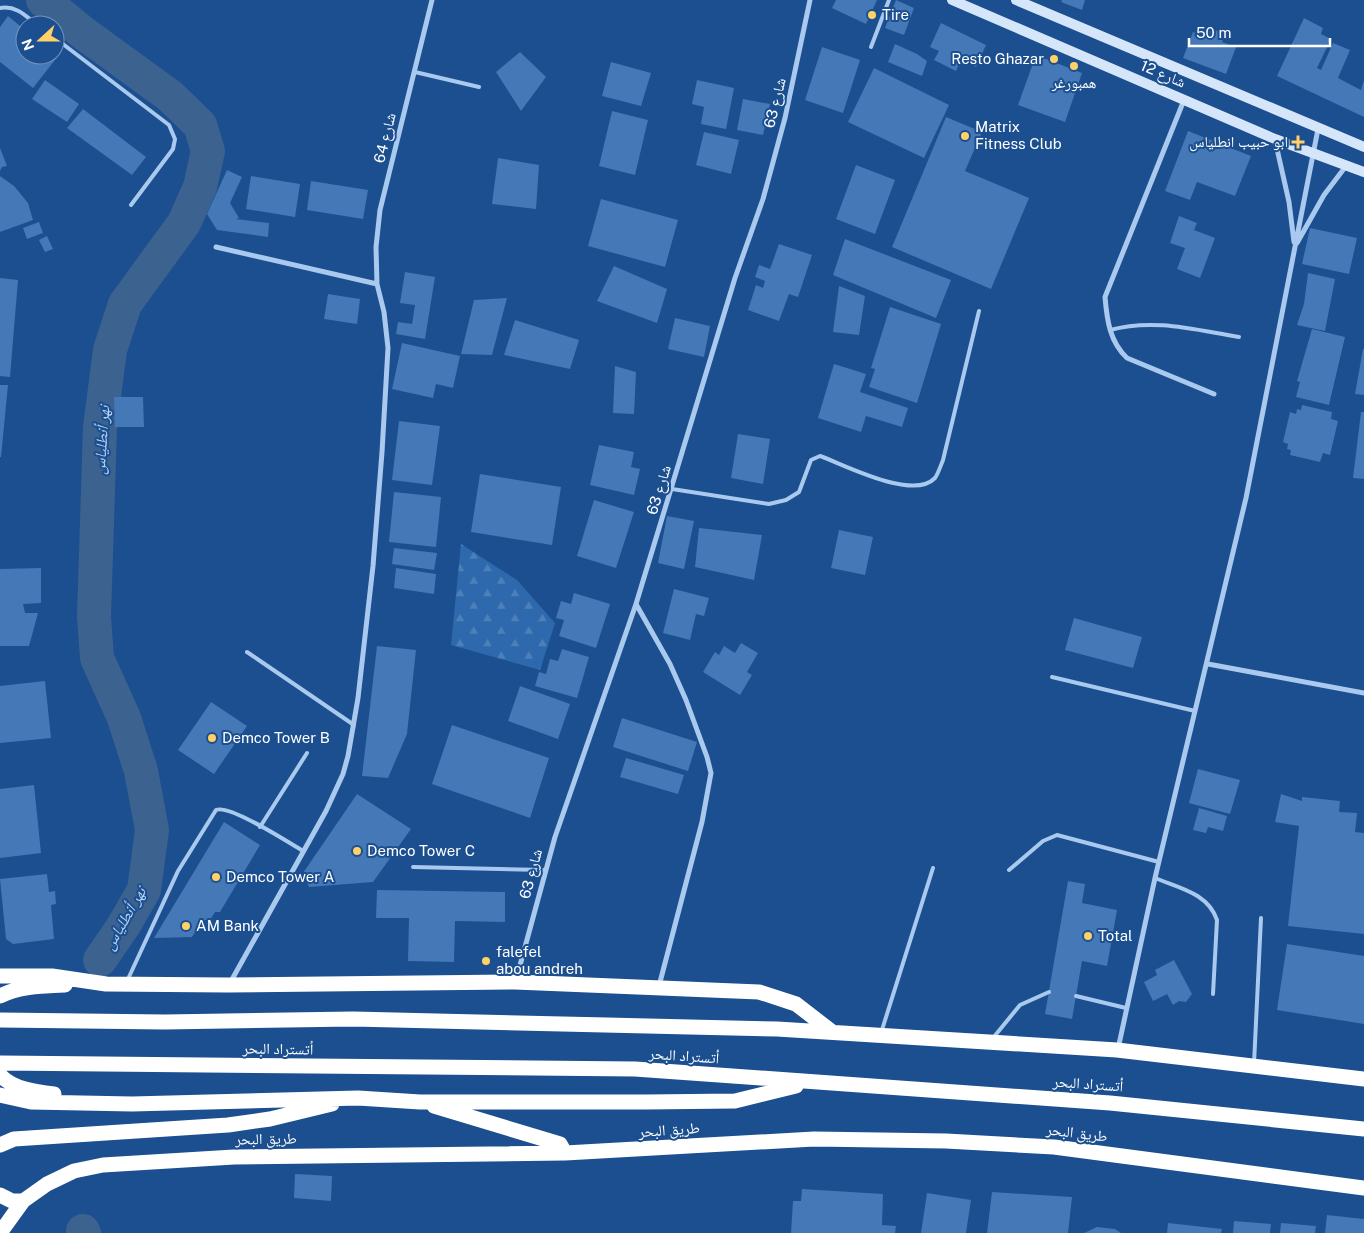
<svg xmlns="http://www.w3.org/2000/svg" width="1364" height="1233" viewBox="0 0 1364 1233" font-family="'Public Sans','Noto Naskh Arabic',sans-serif">
<style>
.forest{fill:url(#forest-firs)}
.lines{fill:none;stroke-linecap:round;stroke-linejoin:round}
.river{stroke:#3c6290;stroke-width:34}
.building{fill:#4478b7}
.lane{stroke:#a9c9ee;stroke-width:4}
.street{stroke:#a9c9ee;stroke-width:5}
.secondary{stroke:#d6e6fa;stroke-width:10}
.highway{stroke:#fff;stroke-width:15}
.poi-dot{fill:#ffd166;stroke:#1b4f8f;stroke-width:2}
.labels{text-anchor:middle;stroke-width:4;stroke-linejoin:round;paint-order:stroke}
.poi-label{font-size:15px;fill:#fff;stroke:#1b4f8f;text-anchor:start}
.street-label{font-size:15px;fill:#fff;stroke:#1b4f8f}
.water-label{font-size:16px;font-style:italic;fill:#b5d3f5;stroke:#1b4f8f}
</style>
<defs>
<pattern id="forest-firs" width="22" height="20" patternUnits="userSpaceOnUse" patternTransform="scale(1.25)"><rect width="22" height="20" fill="#2e69ad"/><path d="M5 1l3.5 6h-7zM16 11l3.5 6h-7z" fill="#4d80b9"/></pattern>
</defs>
<rect width="100%" height="100%" fill="#1b4f8f"/>
<!-- forest -->
<path class="forest" d="M 461,544 L 517,580 L 555,623 L 540,670 L 451,645 Z"/>
<g class="lines">
<!-- river -->
<path class="river" d="M 43,0 L 82,32 L 170,96 L 200,125 L 208,151 L 200,187 L 184,223 L 125,304 L 110,350 L 100,427 L 94,617 L 97,658 L 124,718 L 141,771 L 152,830 L 144,890 L 124,925 L 100,960
M 83,1231 L 84,1233"/>
</g>
<!-- building -->
<path class="building" d="M 836,0 L 877,0 L 866,24 L 832,8 Z
M 896,0 L 914,8 L 904,35 L 885,28 Z
M 1062,0 L 1085,0 L 1082,10 L 1061,2 Z
M 8,16 L 25,30 L 25,55 L 55,53 L 58,56 L 33,88 L 0,62 L 0,27 Z
M 1304,18 L 1323,28 L 1321,34 L 1331,39 L 1317,68 L 1321,70 L 1333,43 L 1350,50 L 1338,78 L 1361,90 L 1364,80 L 1364,117 L 1277,76 Z
M 941,23 L 986,45 L 976,67 L 961,60 L 956,71 L 934,60 L 939,51 L 930,47 Z
M 1207,27 L 1225,34 L 1222,42 L 1236,47 L 1226,74 L 1183,58 L 1193,32 L 1204,36 Z
M 895,44 L 917,54 L 927,61 L 922,76 L 888,62 Z
M 822,47 L 860,60 L 843,113 L 805,100 Z
M 520,52 L 546,77 L 521,111 L 496,72 Z
M 1036,55 L 1082,73 L 1065,122 L 1018,105 Z
M 611,62 L 651,73 L 641,106 L 602,96 Z
M 874,68 L 949,105 L 924,158 L 848,122 Z
M 45,80 L 79,104 L 67,122 L 32,99 Z
M 697,80 L 734,88 L 726,129 L 701,124 L 704,107 L 692,104 Z
M 743,99 L 770,104 L 763,135 L 737,130 Z
M 83,109 L 146,157 L 132,175 L 67,128 Z
M 612,111 L 648,120 L 635,175 L 599,166 Z
M 946,117 L 982,132 L 965,171 L 1029,198 L 991,289 L 892,247 Z
M 1188,131 L 1251,156 L 1235,196 L 1197,182 L 1190,200 L 1165,191 Z
M 704,132 L 739,140 L 731,174 L 696,165 Z
M 0,148 L 7,166 L 2,167 L 0,171 Z
M 498,158 L 539,165 L 536,209 L 492,204 Z
M 856,165 L 895,180 L 875,234 L 836,219 Z
M 227,170 L 242,177 L 230,203 L 239,218 L 236,219 L 269,223 L 268,237 L 217,230 L 207,214 Z
M 0,176 L 14,186 L 28,203 L 33,220 L 0,232 Z
M 251,176 L 300,184 L 295,217 L 246,209 Z
M 311,181 L 368,190 L 363,219 L 307,210 Z
M 601,199 L 678,220 L 665,267 L 588,246 Z
M 1179,216 L 1197,223 L 1194,230 L 1215,238 L 1200,278 L 1177,269 L 1185,248 L 1170,243 Z
M 39,222 L 43,233 L 27,239 L 23,228 Z
M 1310,228 L 1357,238 L 1349,274 L 1302,264 Z
M 47,236 L 53,249 L 45,252 L 39,240 Z
M 845,239 L 951,280 L 936,318 L 833,275 Z
M 779,244 L 812,255 L 798,297 L 789,294 L 779,321 L 748,310 L 756,285 L 763,288 L 765,281 L 755,277 L 759,265 L 770,269 Z
M 614,266 L 667,289 L 657,323 L 597,301 Z
M 405,272 L 435,277 L 425,339 L 396,334 L 398,322 L 412,324 L 415,305 L 400,303 Z
M 1308,273 L 1335,279 L 1325,331 L 1297,325 L 1304,304 Z
M 0,278 L 18,280 L 10,377 L 0,376 Z
M 839,286 L 865,296 L 859,335 L 833,332 Z
M 328,294 L 360,299 L 357,324 L 324,319 Z
M 507,298 L 492,355 L 461,354 L 474,300 Z
M 890,307 L 941,324 L 917,403 L 869,387 L 875,369 L 871,368 Z
M 675,318 L 710,326 L 704,357 L 668,349 Z
M 515,320 L 579,340 L 570,369 L 504,355 Z
M 1312,329 L 1345,337 L 1329,405 L 1296,397 L 1300,382 L 1297,381 Z
M 402,343 L 460,356 L 453,388 L 436,384 L 433,398 L 392,389 Z
M 1363,349 L 1364,349 L 1364,395 L 1355,394 Z
M 834,364 L 866,374 L 860,392 L 908,408 L 902,427 L 866,416 L 861,432 L 818,418 Z
M 615,366 L 636,372 L 634,414 L 613,413 Z
M 0,385 L 8,385 L 1,457 L 0,457 Z
M 114,397 L 143,397 L 144,427 L 115,427 Z
M 1302,405 L 1332,412 L 1331,419 L 1338,421 L 1330,455 L 1323,453 L 1320,462 L 1290,455 L 1291,450 L 1287,449 L 1288,444 L 1283,442 L 1290,412 L 1296,414 L 1297,409 L 1301,410 Z
M 1361,412 L 1364,412 L 1364,479 L 1353,478 Z
M 399,421 L 440,426 L 432,485 L 392,480 Z
M 738,434 L 770,439 L 763,484 L 731,478 Z
M 599,445 L 634,452 L 631,467 L 640,469 L 634,495 L 590,485 Z
M 480,474 L 561,487 L 552,545 L 471,532 Z
M 394,492 L 441,497 L 436,547 L 389,542 Z
M 594,500 L 634,512 L 616,568 L 577,556 Z
M 667,516 L 694,521 L 684,569 L 658,563 Z
M 699,528 L 762,535 L 754,580 L 695,567 Z
M 839,530 L 873,537 L 865,575 L 831,568 Z
M 394,548 L 437,553 L 434,570 L 392,564 Z
M 41,568 L 41,603 L 23,604 L 25,613 L 38,613 L 29,646 L 0,646 L 0,569 Z
M 396,568 L 436,574 L 434,594 L 394,588 Z
M 674,589 L 709,598 L 704,616 L 696,614 L 690,640 L 663,633 Z
M 574,593 L 610,604 L 596,648 L 559,636 L 564,620 L 556,618 L 561,601 L 571,604 Z
M 1074,618 L 1142,637 L 1133,668 L 1065,650 Z
M 741,643 L 758,653 L 747,672 L 752,675 L 740,695 L 703,672 L 715,652 L 719,655 L 724,646 L 735,653 Z
M 377,646 L 416,650 L 407,734 L 388,778 L 362,776 Z
M 562,649 L 589,657 L 577,698 L 535,686 L 539,672 L 546,674 L 550,659 L 558,661 Z
M 45,681 L 51,738 L 0,743 L 0,686 Z
M 520,686 L 570,704 L 558,739 L 508,721 Z
M 211,702 L 247,726 L 214,774 L 178,750 Z
M 622,718 L 697,742 L 688,771 L 613,747 Z
M 452,725 L 549,758 L 530,818 L 432,784 Z
M 626,758 L 684,775 L 678,794 L 620,777 Z
M 1198,769 L 1240,780 L 1230,814 L 1189,803 Z
M 34,785 L 41,853 L 0,858 L 0,789 Z
M 357,794 L 411,829 L 373,882 L 309,887 L 303,873 Z
M 1281,794 L 1302,801 L 1302,797 L 1340,801 L 1339,812 L 1357,813 L 1355,832 L 1364,833 L 1364,934 L 1288,926 L 1299,826 L 1275,822 Z
M 1199,808 L 1227,816 L 1223,831 L 1208,827 L 1206,833 L 1193,830 Z
M 224,822 L 260,845 L 220,912 L 215,912 L 210,920 L 203,920 L 192,937 L 154,938 Z
M 47,874 L 49,892 L 55,891 L 56,904 L 51,905 L 54,939 L 13,944 L 6,939 L 0,879 Z
M 1068,881 L 1085,884 L 1082,903 L 1117,910 L 1107,966 L 1082,961 L 1072,1019 L 1045,1014 Z
M 377,890 L 505,892 L 505,922 L 455,921 L 454,962 L 408,961 L 409,918 L 376,918 Z
M 1287,944 L 1364,956 L 1364,1024 L 1277,1010 Z
M 1174,960 L 1192,994 L 1186,1002 L 1179,1001 L 1173,1005 L 1167,994 L 1153,1001 L 1144,982 L 1157,975 L 1155,970 Z
M 295,1174 L 332,1176 L 331,1201 L 294,1198 Z
M 802,1189 L 883,1194 L 882,1225 L 896,1226 L 895,1233 L 791,1233 L 793,1201 L 801,1201 Z
M 992,1192 L 1072,1197 L 1068,1233 L 987,1233 Z
M 927,1193 L 971,1200 L 966,1233 L 921,1233 Z
M 1327,1215 L 1364,1219 L 1364,1233 L 1325,1233 Z
M 1234,1221 L 1271,1224 L 1270,1233 L 1233,1233 Z
M 1168,1223 L 1222,1229 L 1221,1233 L 1167,1233 Z
M 1281,1223 L 1316,1226 L 1315,1233 L 1280,1233 Z
M 1097,1227 L 1115,1229 L 1121,1233 L 1084,1233 Z"/>
<g class="lines">
<!-- lane -->
<path class="lane" d="M 0,8 C 16,5 26,16 37,25
M 55,38 L 169,125 L 175,139 L 173,149 L 131,205
M 871,47 L 889,0
M 415,72 L 479,87
M 1110,330 C 1154,318 1195,330 1239,337
M 672,489 L 769,504 L 786,500 L 799,492 L 811,460 L 820,456 C 845,465 913,501 935,478 C 938,474 941,465 943,460 L 979,311
M 247,652 L 354,725
M 1052,677 L 1195,711
M 260,827 L 307,753
M 413,867 L 545,870
M 1009,870 L 1043,841 L 1057,835 L 1159,862
M 1155,878 C 1179,888 1208,893 1217,920 L 1213,994
M 128,979 L 178,871 L 216,810 C 229,804 288,842 303,851
M 1076,996 L 1126,1008
M 881,1033 L 933,868
M 993,1038 L 1020,1005 L 1049,992
M 1254,1064 L 1261,918"/>
<!-- street -->
<path class="street" d="M 1184,100 L 1105,297 C 1107,321 1110,342 1127,358 L 1214,394
M 1275,140 L 1289,202 L 1294,242
M 1297,243 L 1324,195 L 1346,166
M 216,247 L 377,284
M 636,604 L 670,664 L 686,700 L 707,757 L 711,773 L 702,822 L 659,986
M 1208,664 L 1364,693
M 516,980 L 555,837 L 636,604 L 735,278 L 763,199 L 785,118 L 810,0
M 230,983 L 326,811 L 343,774 L 348,756 L 358,698 L 373,566 L 382,452 L 388,348 L 384,312 L 377,284 L 376,247 L 380,210 L 432,0
M 1118,1049 L 1155,878 L 1246,498 L 1318,129"/>
<!-- secondary -->
<path class="secondary" d="M 952,0 L 1275,139 L 1364,172
M 1016,0 L 1364,147"/>
<!-- highway -->
<path class="highway" d="M 0,976 L 52,976 L 106,984 L 228,985 L 515,982 L 759,992 L 796,1004 L 831,1031
M 0,996 C 20,986 43,986 65,985
M 0,1020 L 165,1022 L 353,1019 L 777,1029 L 1117,1050 L 1364,1079
M 0,1063 L 635,1069 L 1110,1103 L 1364,1129
M 0,1075 C 13,1089 36,1092 54,1094
M 0,1095 L 31,1102 L 132,1104 L 358,1098 L 420,1102 L 646,1102 L 735,1101 L 796,1086
M 434,1106 L 560,1144 L 565,1153
M 0,1145 L 14,1139 L 228,1125 L 270,1119 L 332,1104
M 0,1195 L 12,1201 L 23,1201
M 0,1233 L 23,1201 L 47,1184 L 74,1171 L 103,1165 L 234,1157 L 565,1153 L 814,1139 L 946,1141 L 1054,1147 L 1364,1188"/>
</g>
<!-- markers -->
<g class="poi-dot">
<circle cx="872" cy="15" r="5"/>
<circle cx="1054" cy="59" r="5"/>
<circle cx="1074" cy="66" r="5"/>
<circle cx="965" cy="136" r="5"/>
<path d="M1295.5 134.5h5v5h5v5h-5v5h-5v-5h-5v-5h5z"/>
<circle cx="212" cy="738" r="5"/>
<circle cx="357" cy="851" r="5"/>
<circle cx="216" cy="877" r="5"/>
<circle cx="186" cy="926" r="5"/>
<circle cx="1088" cy="936" r="5"/>
<circle cx="486" cy="961" r="5"/>
</g>
<g class="labels">
<!-- poi labels -->
<g class="poi-label">
<text x="882" y="20">Tire</text>
<text x="1044" y="64" text-anchor="end">Resto Ghazar</text>
<text x="1074" y="88" text-anchor="middle">همبورغر</text>
<text x="975" y="132">Matrix<tspan x="975" dy="17">Fitness Club</tspan></text>
<text x="1288" y="147" text-anchor="end">ابو حبيب انطلياس</text>
<text x="222" y="743">Demco Tower B</text>
<text x="367" y="856">Demco Tower C</text>
<text x="226" y="882">Demco Tower A</text>
<text x="196" y="931">AM Bank</text>
<text x="1098" y="941">Total</text>
<text x="496" y="957">falefel<tspan x="496" dy="17">abou andreh</tspan></text>
</g>
<!-- street labels -->
<g class="street-label">
<text transform="translate(1163 74) rotate(23)" y="5">شارع 12</text>
<text transform="translate(775 103) rotate(-76)" y="5">شارع 63</text>
<text transform="translate(385 138) rotate(-76)" y="5">شارع 64</text>
<text transform="translate(659 490) rotate(-73)" y="5">شارع 63</text>
<text transform="translate(531 874) rotate(-75)" y="5">شارع 63</text>
<text transform="translate(278 1049) rotate(1)" y="5">أتستراد البحر</text>
<text transform="translate(684 1056) rotate(4)" y="5">أتستراد البحر</text>
<text transform="translate(1088 1084) rotate(4)" y="5">أتستراد البحر</text>
<text transform="translate(669 1130) rotate(-4)" y="5">طريق البحر</text>
<text transform="translate(1077 1133) rotate(7)" y="5">طريق البحر</text>
<text transform="translate(266 1139) rotate(-1)" y="5">طريق البحر</text>
</g>
<!-- water labels -->
<g class="water-label">
<text transform="translate(101 440) rotate(-86)" y="6">نهر أنطلياس</text>
<text transform="translate(124 918) rotate(-60)" y="6">نهر أنطلياس</text>
</g>
</g>
<!-- north arrow -->
<g transform="translate(40 40) rotate(249)"><circle r="24" fill="#1b4f8f" stroke="#7695bc"/>
<path d="M0-4L9 19L0 12L-9 19Z" fill="#ffd166"/>
<text y="-8" font-size="14" font-weight="bold" text-anchor="middle" fill="#ffffff">N</text>
</g>
<!-- scale -->
<path d="M1189 38v8h141v-8" fill="none" stroke="#ffffff" stroke-width="2.5"/>
<text x="1196" y="38" font-size="15" fill="#ffffff" stroke="#1b4f8f" stroke-width="4" paint-order="stroke">50 m</text>
</svg>
